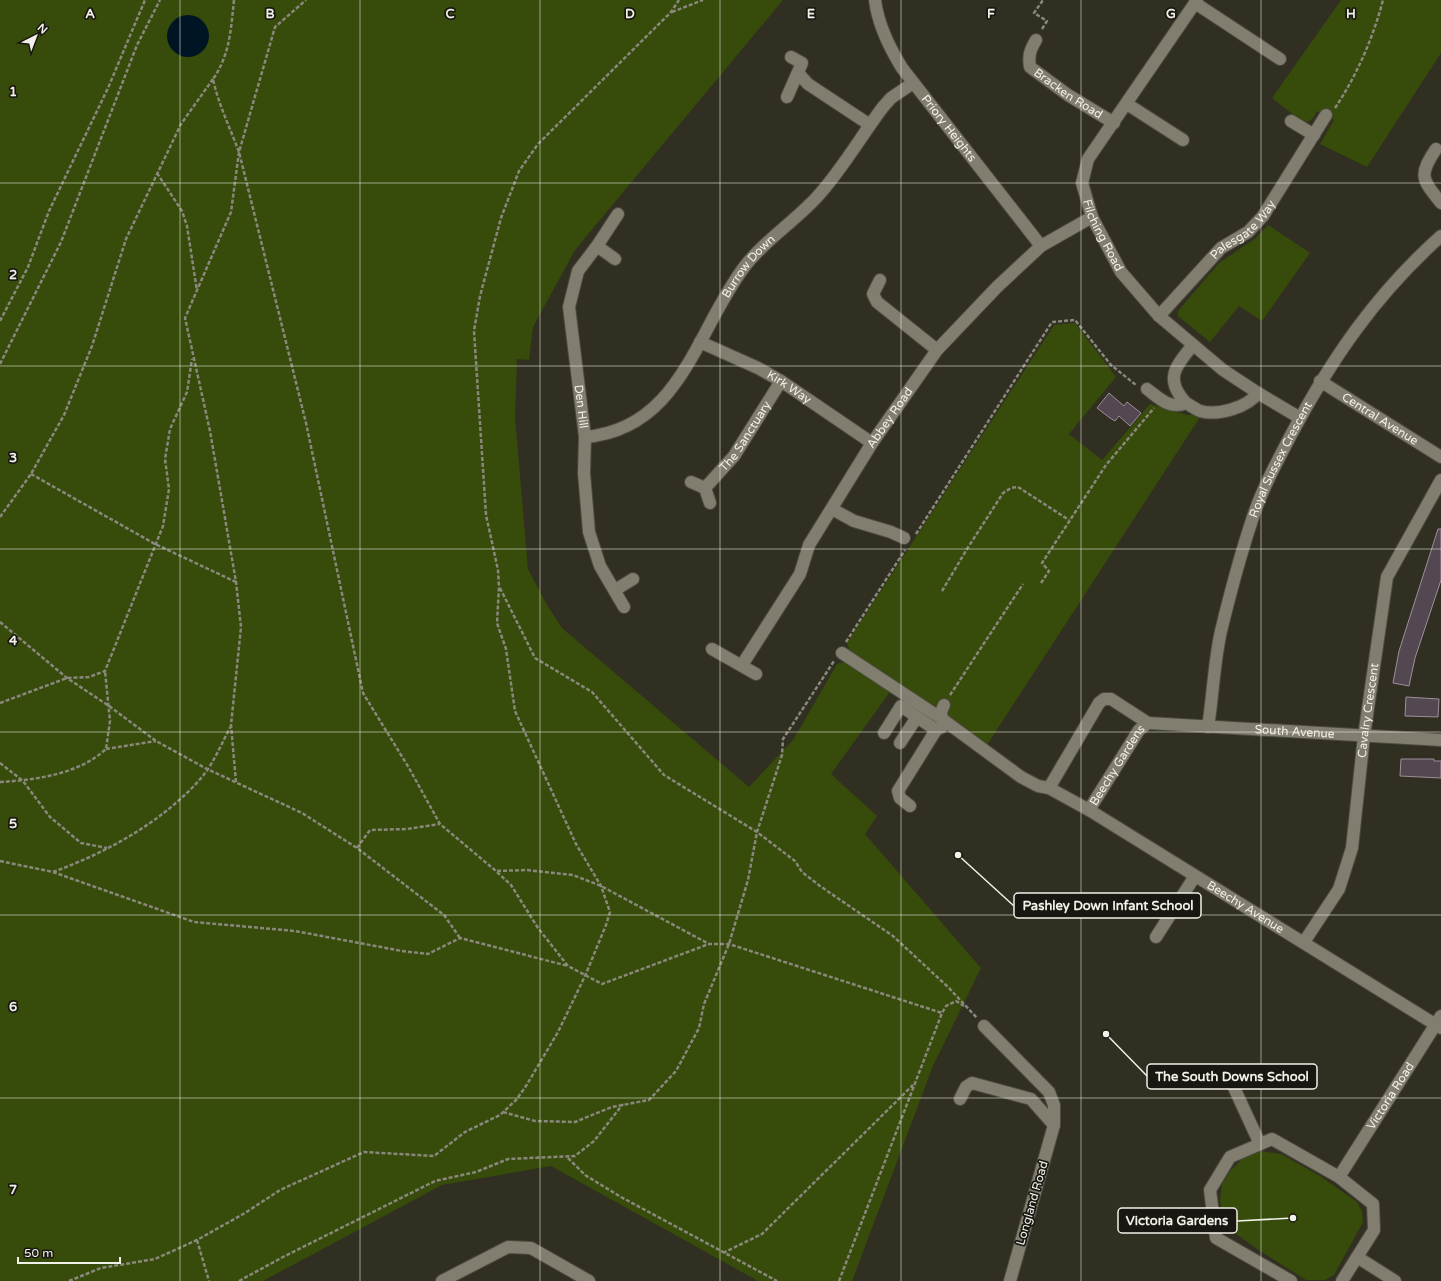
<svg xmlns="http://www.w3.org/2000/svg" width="1441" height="1281" viewBox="0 0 1441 1281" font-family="'Varela Round',sans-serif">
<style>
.green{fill:#374b0a}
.water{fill:#001523}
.building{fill:#534851;stroke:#9c8f99}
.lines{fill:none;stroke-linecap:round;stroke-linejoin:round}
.minor-casing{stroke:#4d4b40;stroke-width:14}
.path{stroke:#8a887d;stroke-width:2.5;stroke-dasharray:4 2;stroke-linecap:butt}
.minor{stroke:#817e70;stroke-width:12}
.grid{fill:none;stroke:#f2f1e9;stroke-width:1;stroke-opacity:0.55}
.labels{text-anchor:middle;stroke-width:3.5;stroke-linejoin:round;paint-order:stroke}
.street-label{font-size:12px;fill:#f2f1e9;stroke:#181711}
.grid-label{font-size:13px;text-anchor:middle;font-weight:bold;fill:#f2f1e9;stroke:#181711;stroke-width:3.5;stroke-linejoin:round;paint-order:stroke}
.leader{fill:none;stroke:#f2f1e9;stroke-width:1.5}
.callout-dot{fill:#f2f1e9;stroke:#181711;stroke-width:1.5}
.callout{fill:#181711;stroke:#f2f1e9;stroke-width:1.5}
.callout-label{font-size:13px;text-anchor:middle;font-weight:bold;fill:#f2f1e9}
</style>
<rect width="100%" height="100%" fill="#312f22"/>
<!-- green -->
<path class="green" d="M 0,0 L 783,0 L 575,250 L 533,327 L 529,360 L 517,359 L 515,417 L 528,569 L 547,605 L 562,628 L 749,787 L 793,740 L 837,664 L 847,661 L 892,689 L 831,774 L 877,816 L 865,834 L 981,968 L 933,1066 L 852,1281 L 758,1281 L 551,1166 L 442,1185 L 263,1281 L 0,1281 Z
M 1341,0 L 1441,0 L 1441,53 L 1367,167 L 1320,144 L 1334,120 L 1317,111 L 1313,118 L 1308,122 L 1299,119 L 1272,98 Z
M 1268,225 L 1310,253 L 1262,321 L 1239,306 L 1210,342 L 1178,316 L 1178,311 L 1219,263 L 1256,238 Z
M 1075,323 L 1116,377 L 1069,434 L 1102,460 L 1150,404 L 1187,415 L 1202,414 L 987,745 L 948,719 L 946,707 L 935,712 L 850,653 L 847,643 L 1054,325 Z
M 1261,1151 L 1281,1154 L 1320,1176 L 1357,1202 L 1362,1211 L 1363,1222 L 1334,1275 L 1325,1280 L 1306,1280 L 1257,1249 L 1228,1228 L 1222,1214 L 1220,1199 L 1222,1184 L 1231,1170 L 1242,1159 Z"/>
<!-- water -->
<path class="water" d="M167 36a21 21 0 1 1 42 0a21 21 0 1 1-42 0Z"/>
<!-- building -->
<path class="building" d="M 1109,393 L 1124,406 L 1127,402 L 1141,413 L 1130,426 L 1119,416 L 1115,421 L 1110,418 L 1097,408 Z
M 1438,529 L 1441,529 L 1441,580 L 1415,658 L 1409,686 L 1393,683 L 1399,651 Z
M 1406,697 L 1439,699 L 1438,717 L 1405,716 Z
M 1401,759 L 1434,759 L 1434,761 L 1441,761 L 1441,778 L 1400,776 Z"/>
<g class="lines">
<!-- minor casing -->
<g class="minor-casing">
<g id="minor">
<path id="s1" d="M 875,0 C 878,25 889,47 902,68 L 1041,246"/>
<path id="s2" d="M 1197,0 L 1088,159 L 1082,183 L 1092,217 L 1121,272 L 1159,316 L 1223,370 L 1258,393 L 1300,418"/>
<path d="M 1195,3 L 1280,59"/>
<path id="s3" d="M 1036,40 C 1030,50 1028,56 1030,67 L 1068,95 L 1114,123"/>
<path d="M 798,73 L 808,84 L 870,125"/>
<path d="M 787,97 L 802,63 L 791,57"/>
<path d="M 1127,104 L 1183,140"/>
<path d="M 1291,121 L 1314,135"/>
<path d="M 1436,149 C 1418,176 1422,179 1441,203"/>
<path d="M 597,246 L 618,214"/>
<path id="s4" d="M 615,259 L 597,246 L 578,271 L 569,307 L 585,437 L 584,473 L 589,532 L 600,566 L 624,607"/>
<path d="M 880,280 L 873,294 L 877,302 L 937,350"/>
<path id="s5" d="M 1159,316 L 1221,248 L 1248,232 L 1263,216 L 1326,115"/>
<path id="s6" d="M 700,342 L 758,368 L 781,381 L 872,443"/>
<path id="s7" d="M 1320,381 L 1441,457"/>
<path d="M 1147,389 C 1159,398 1170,410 1186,403 C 1190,405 1195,409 1200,411 C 1217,416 1247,408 1258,393"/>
<path d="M 1186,403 C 1164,379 1175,367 1193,345"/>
<path id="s8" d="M 585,437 C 681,429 696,330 745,266 C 765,240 794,222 817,197 C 842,170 861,136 883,107 L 891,98 L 913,83"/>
<path id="s9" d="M 691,482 L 705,488 L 734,456 L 781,381"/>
<path d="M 705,488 L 710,503"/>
<path d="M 832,509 L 854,521 L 891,532 L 904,538"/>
<path d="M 615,590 L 633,579"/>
<path d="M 712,649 L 756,674"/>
<path id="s10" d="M 842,653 L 942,719 L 1021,777 L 1038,786 L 1049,788 L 1089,810 L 1441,1028"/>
<path id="s11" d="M 742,665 L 800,574 L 809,545 L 872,443 L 937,350 L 997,287 L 1041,246 L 1092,217"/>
<path d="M 942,719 L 941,712 L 944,705"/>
<path id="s12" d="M 1208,727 C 1213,695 1214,662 1221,631 C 1230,594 1240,556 1252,520 C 1261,491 1277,462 1291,435 C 1332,358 1376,294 1441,236"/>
<path d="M 884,733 L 901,706 L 936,730 L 942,727"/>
<path d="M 900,743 L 917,717"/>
<path id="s13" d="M 1049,788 L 1099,703 L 1104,699 L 1111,699 L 1148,723 L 1441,740"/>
<path d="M 910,806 L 900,798 L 898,791 L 936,730"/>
<path id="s14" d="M 1089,810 L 1139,730 L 1148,723"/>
<path d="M 1156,937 L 1195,876"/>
<path id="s15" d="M 1304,942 L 1339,889 L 1352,848 L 1364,736 L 1387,577 L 1441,480"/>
<path d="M 984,1026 L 1049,1092 L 1054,1105 L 1054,1125 L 1010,1281"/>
<path d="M 1231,1081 L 1260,1144"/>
<path d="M 960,1099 L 966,1087 L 972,1083 L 1031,1099 L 1054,1125"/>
<path id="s16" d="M 1339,1177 L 1441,1016"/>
<path d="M 1357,1257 L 1395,1281"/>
<path d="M 442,1281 L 508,1247 L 531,1248 L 589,1281"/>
<path d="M 1291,1281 L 1216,1238 L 1210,1190 L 1230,1157 L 1272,1139 L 1339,1177 L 1373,1204 L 1374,1230 L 1342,1281"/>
</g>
</g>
<!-- path -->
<path class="path" d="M 234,0 C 231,28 230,55 213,79 C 218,103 230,128 239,152 L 306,423 L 363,693 L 409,768 L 440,824 L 496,871 L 511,885 L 538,928 L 568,966 L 602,984 L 709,944 L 729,944 L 942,1013
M 672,12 L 703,0
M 1042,29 L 1047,21 L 1034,13 L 1043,0
M 1335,108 C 1357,75 1373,38 1383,0
M 157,173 L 182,211 L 187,226 L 197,291
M 0,321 L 28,267 L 49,211 L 108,88 L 145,0
M 0,364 L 61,242 L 137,45 L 160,0
M 31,474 L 155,544 L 236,582
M 0,517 L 31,474 L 64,415 L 92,346 L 126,239 L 181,124 L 213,79
M 916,534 L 1052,322 L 1075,320 L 1111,365 L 1136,385
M 1041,583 L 1049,571 L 1042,563 L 1106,465 L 1154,408
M 500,588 L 535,658 L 592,692 L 664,775 L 757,832 L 795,861 L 802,872 L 820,886 L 893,936 L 948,987 L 977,1018
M 942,591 L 967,549 L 1003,493 L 1011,488 L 1018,487 L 1069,520
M 0,622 L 67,678 L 109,706 L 156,741 L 207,769 L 302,813 L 357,848 L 444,915 L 460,938
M 846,642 L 905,550
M 950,695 L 1023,584
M 0,703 L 67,678 L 89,677 L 105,671 L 163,526 L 169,489 L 165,459 L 170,429 L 187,392 L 192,359
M 106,749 L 156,741
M 0,763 L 23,781 L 50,817 L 81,843 L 107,848
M 0,782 C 36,780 79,774 106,749 L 110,721 L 105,671
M 236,782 L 231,725 L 241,627 L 236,582 L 210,431 L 185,318 L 231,212 L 239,152 L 275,27 L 306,0
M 357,848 L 370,830 L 407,829 L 440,824
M 0,861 L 53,872 L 194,922 L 295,931 L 402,951 L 428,954 L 460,938 L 568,966
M 497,871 L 526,870 L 573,875 L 601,886 L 709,944
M 53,872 C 108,852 164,821 202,777 C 214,763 222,742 231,726
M 503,1112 L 535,1121 L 575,1122 L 612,1107 L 649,1100 L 676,1071 L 699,1028 L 704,1004 L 729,944 L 748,880 L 757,832 L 782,755 L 783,739 L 834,661
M 568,1158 L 585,1175 L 621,1197 L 777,1281
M 197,1240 L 209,1281
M 723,1253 L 762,1234 L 913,1085
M 69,1281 L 101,1268 L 155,1259 L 197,1240 L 245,1213 L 280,1190 L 364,1152 L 434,1156 L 465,1132 L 500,1115 L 516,1100 L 526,1086 L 558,1032 L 585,976 L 606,925 L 610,912 L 601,886 L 576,844 L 515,711 L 506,649 L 497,623 L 499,587 L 498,570 L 486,515 L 474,331 L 480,296 L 501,218 L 519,171 L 538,144 L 671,12 L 679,0
M 239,1281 L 283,1257 L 435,1181 L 476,1172 L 508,1159 L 575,1156 L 594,1141 L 623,1104
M 839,1281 L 942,1013 L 946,1006 L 956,1001 L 964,1006"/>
<!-- minor -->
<use href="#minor" class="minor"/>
</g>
<!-- grid -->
<path class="grid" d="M 180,0 L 180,1281M 360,0 L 360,1281M 540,0 L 540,1281M 720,0 L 720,1281M 901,0 L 901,1281M 1081,0 L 1081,1281M 1261,0 L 1261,1281M 0,183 L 1441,183M 0,366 L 1441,366M 0,549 L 1441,549M 0,732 L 1441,732M 0,915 L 1441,915M 0,1098 L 1441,1098"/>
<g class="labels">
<!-- street labels -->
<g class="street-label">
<text dy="4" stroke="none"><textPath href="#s3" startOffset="75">Bracken Road</textPath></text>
<text dy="4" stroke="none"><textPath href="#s1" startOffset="150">Priory Heights</textPath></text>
<text dy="4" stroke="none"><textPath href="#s5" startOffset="121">Palesgate Way</textPath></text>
<text dy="4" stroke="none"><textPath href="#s2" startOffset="274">Filching Road</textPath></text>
<text dy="4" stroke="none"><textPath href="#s8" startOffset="247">Burrow Down</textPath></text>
<text dy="4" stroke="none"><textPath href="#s6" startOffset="100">Kirk Way</textPath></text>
<text dy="4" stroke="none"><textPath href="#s4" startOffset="191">Den Hill</textPath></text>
<text dy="4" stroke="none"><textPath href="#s11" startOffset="289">Abbey Road</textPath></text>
<text dy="4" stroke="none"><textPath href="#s7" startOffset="71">Central Avenue</textPath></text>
<text dy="4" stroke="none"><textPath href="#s9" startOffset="81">The Sanctuary</textPath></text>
<text dy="4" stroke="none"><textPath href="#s12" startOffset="279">Royal Sussex Crescent</textPath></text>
<text dy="4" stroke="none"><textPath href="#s15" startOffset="245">Cavalry Crescent</textPath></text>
<text dy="4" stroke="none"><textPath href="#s13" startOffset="303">South Avenue</textPath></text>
<text dy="4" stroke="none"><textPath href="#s14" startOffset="53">Beechy Gardens</textPath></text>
<text dy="4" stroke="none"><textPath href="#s10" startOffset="478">Beechy Avenue</textPath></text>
<text dy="4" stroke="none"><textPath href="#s16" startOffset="96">Victoria Road</textPath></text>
<text transform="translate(1032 1203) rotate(-74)" y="4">Longland Road</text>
</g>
</g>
<g class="grid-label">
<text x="90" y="18">A</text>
<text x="270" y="18">B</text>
<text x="450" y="18">C</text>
<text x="630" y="18">D</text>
<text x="811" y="18">E</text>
<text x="991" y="18">F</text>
<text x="1171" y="18">G</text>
<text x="1351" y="18">H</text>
<text x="13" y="96">1</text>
<text x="13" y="279">2</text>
<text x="13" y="462">3</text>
<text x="13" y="645">4</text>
<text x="13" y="828">5</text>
<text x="13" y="1011">6</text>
<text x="13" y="1194">7</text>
</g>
<!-- callouts -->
<path class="leader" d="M958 855L1014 906M1106 1034L1147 1076M1293 1218L1237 1221"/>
<g class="callout-dot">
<circle cx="958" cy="855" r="4"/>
<circle cx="1106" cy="1034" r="4"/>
<circle cx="1293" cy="1218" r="4"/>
</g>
<g class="callout">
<rect x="1014" y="893" width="187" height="25" rx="4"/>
<rect x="1147" y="1064" width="170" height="25" rx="4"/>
<rect x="1118" y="1208" width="119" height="25" rx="4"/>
</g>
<g class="callout-label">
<text x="1108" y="910">Pashley Down Infant School</text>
<text x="1232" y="1081">The South Downs School</text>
<text x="1177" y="1225">Victoria Gardens</text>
</g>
<!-- north arrow -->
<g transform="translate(36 36) rotate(42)" stroke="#181711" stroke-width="3" paint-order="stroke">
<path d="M0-3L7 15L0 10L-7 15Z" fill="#f2f1e9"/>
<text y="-6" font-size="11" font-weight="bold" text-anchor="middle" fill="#f2f1e9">N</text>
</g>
<!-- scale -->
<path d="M18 1257v6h102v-6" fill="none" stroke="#f2f1e9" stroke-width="2"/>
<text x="24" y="1257" font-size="12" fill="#f2f1e9" stroke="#181711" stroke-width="3" paint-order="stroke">50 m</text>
</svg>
